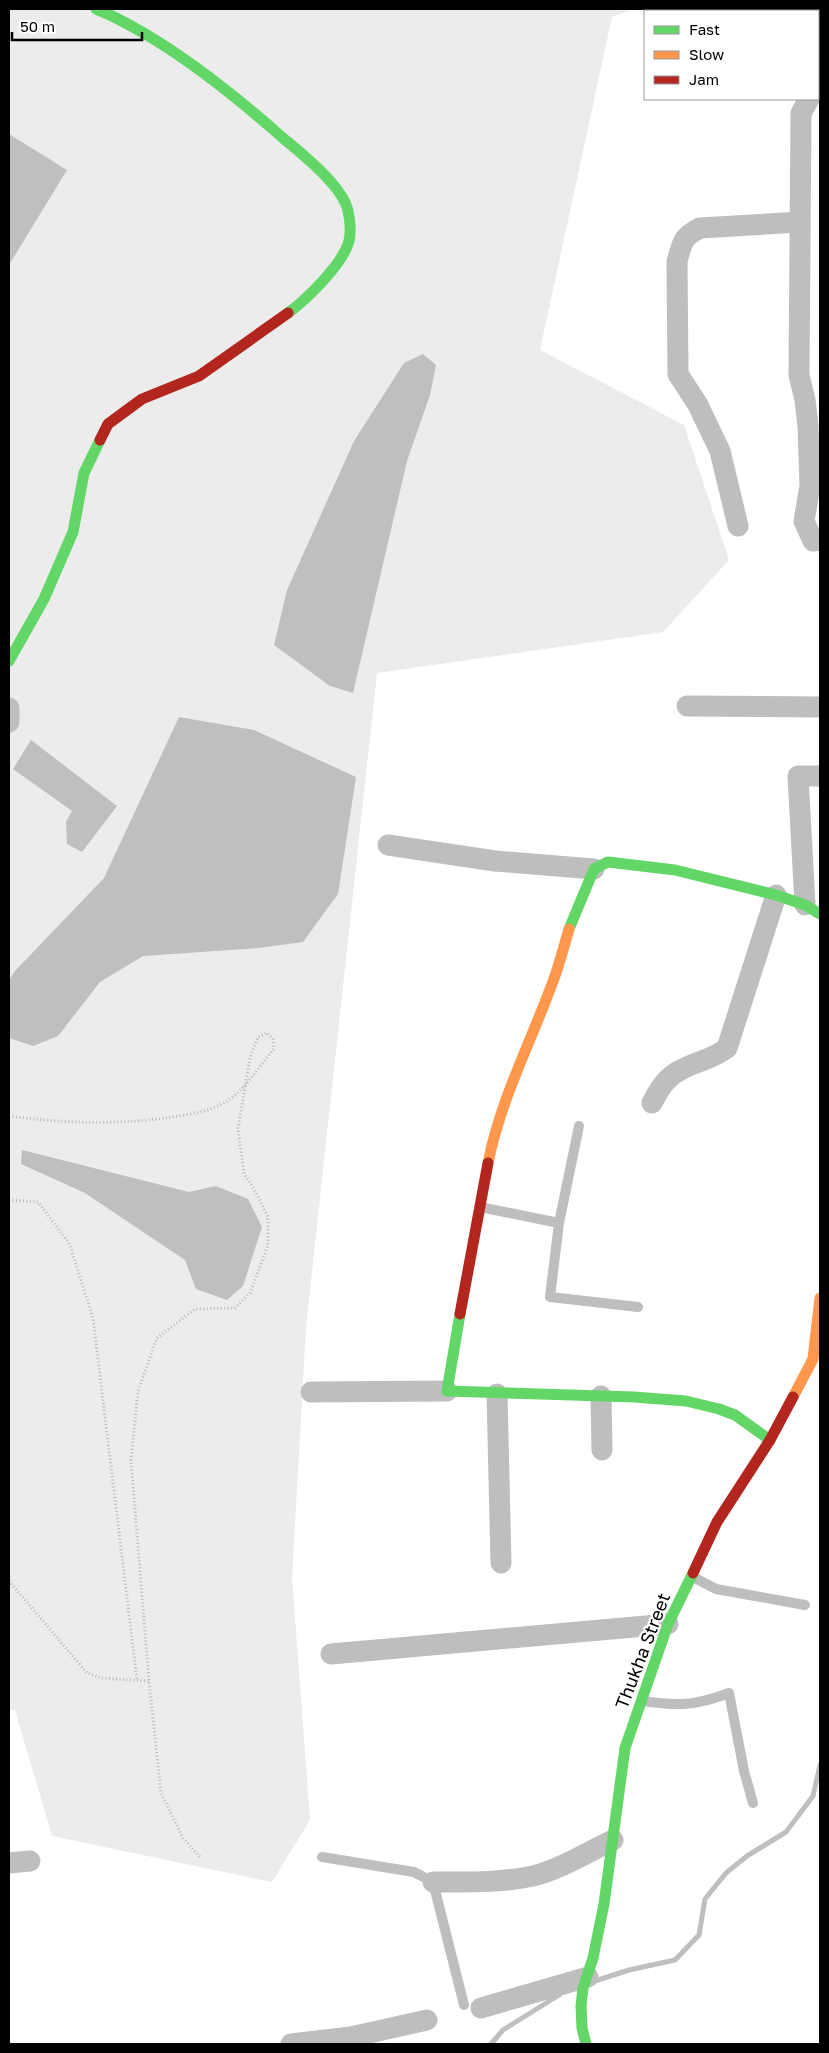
<svg xmlns="http://www.w3.org/2000/svg" width="829" height="2053" viewBox="0 0 829 2053" font-family="'Golos Text',sans-serif">
<style>
.green{fill:#ececec}
.water{fill:#bfbfbf}
.lines{fill:none;stroke-linecap:round;stroke-linejoin:round}
.stream{stroke:#bfbfbf;stroke-width:5}
.path{stroke:#b9b9b9;stroke-width:3;stroke-dasharray:1 2.5;stroke-linecap:butt}
.lane{stroke:#bebebe;stroke-width:10}
.street{stroke:#bebebe;stroke-width:21}
.fast{stroke:#63d668;stroke-width:11}
.slow{stroke:#ff974d;stroke-width:11}
.jam{stroke:#b3261e;stroke-width:11}
.labels{text-anchor:middle;stroke-width:4.5;stroke-linejoin:round;paint-order:stroke}
.street-label{font-size:18px;fill:#000;stroke:#fff}
</style>
<rect width="100%" height="100%" fill="#fff"/>
<!-- green -->
<path class="green" d="M 9,9 L 634,9 L 612,17 L 540,350 L 684,425 L 729,560 L 663,632 L 377,673 L 306,1327 L 292,1577 L 310,1820 L 272,1882 L 52,1836 L 15,1710 L 9,1710 Z"/>
<!-- water -->
<path class="water" d="M 9,134 L 67,170 L 9,265 Z
M 423,354 L 436,365 L 430,395 L 407,461 L 353,693 L 330,686 L 274,645 L 287,590 L 354,441 L 404,363 Z
M 179,717 L 254,730 L 356,777 L 338,894 L 303,942 L 258,948 L 143,956 L 100,982 L 58,1036 L 33,1046 L 9,1038 L 9,980 L 15,971 L 104,878 Z
M 31,740 L 117,806 L 82,852 L 67,844 L 66,822 L 72,811 L 13,769 Z
M 22,1150 L 189,1192 L 216,1186 L 248,1199 L 262,1227 L 243,1286 L 227,1300 L 196,1289 L 185,1260 L 85,1193 L 21,1164 Z"/>
<g class="lines">
<!-- stream -->
<path class="stream" d="M 595,1981 L 629,1970 L 675,1960 L 699,1935 L 705,1899 L 726,1873 L 747,1856 L 786,1832 L 813,1796 L 820,1765
M 491,2044 L 503,2030 L 559,1995"/>
<!-- path -->
<path class="path" d="M 9,1116 C 61,1123 113,1125 166,1118 C 184,1115 205,1113 222,1104 C 245,1092 257,1068 274,1049 L 273,1039 L 267,1033 L 258,1037 L 250,1058 L 238,1128 L 244,1174 L 254,1189 L 268,1217 L 268,1245 L 250,1293 L 235,1308 L 195,1309 L 157,1338 L 138,1391 L 131,1460 L 149,1681 L 161,1793 L 183,1838 L 200,1857
M 9,1200 L 38,1202 L 69,1243 L 93,1318 L 137,1680
M 9,1581 L 87,1673 L 102,1678 L 149,1681"/>
<!-- lane -->
<path class="lane" d="M 480,1207 L 559,1223 L 579,1126
M 559,1223 L 550,1297 L 638,1307
M 693,1577 L 716,1589 L 805,1605
M 642,1701 C 678,1706 695,1706 729,1693 L 744,1771 L 753,1803
M 322,1857 L 414,1872 L 433,1882 L 464,2005"/>
<!-- street -->
<path class="street" d="M 812,9 L 812,11
M 809,99 L 801,113 L 799,375 L 805,400 L 808,426 L 810,486 L 804,521 L 813,541 L 820,540
M 738,526 L 720,451 L 698,405 L 678,374 L 677,262 C 682,243 682,237 700,228 L 800,222
M 687,706 L 820,707
M 9,708 L 9,722
M 388,845 L 495,861 L 594,869
M 805,905 L 798,776 L 820,776
M 652,1103 C 656,1095 661,1086 667,1080 C 683,1063 710,1062 727,1048 L 776,895
M 311,1392 L 447,1391
M 497,1394 L 501,1563
M 601,1396 L 602,1450
M 331,1654 L 668,1624
M 9,1863 L 30,1861
M 433,1882 C 466,1882 500,1883 533,1876 C 561,1869 588,1852 613,1840
M 481,2008 L 588,1977
M 291,2044 L 351,2037 L 427,2020"/>
<!-- fast -->
<path class="fast" d="M 96,9 C 114,16 130,25 147,35 C 196,64 240,100 283,138 C 302,154 343,186 348,211 C 350,220 351,232 349,241 C 343,264 307,299 288,313
M 9,661 L 44,599 L 73,532 L 84,473 L 100,440
M 569,929 L 594,869 L 608,862 L 675,870 L 776,895 L 805,905 L 820,914
M 460,1314 L 447,1391 L 634,1397 L 686,1401 L 719,1409 L 735,1415 L 770,1440
M 586,2044 L 582,2028 L 581,2006 L 583,1988 L 593,1958 L 604,1904 L 625,1748 L 668,1624 L 693,1573"/>
<!-- slow -->
<path class="slow" d="M 488,1163 C 501,1097 534,1036 556,973 C 561,958 565,943 569,929
M 793,1397 L 813,1359 L 820,1298"/>
<!-- jam -->
<path class="jam" d="M 100,440 L 108,424 L 142,399 L 199,376 L 288,313
M 460,1314 L 488,1163
M 693,1573 L 717,1522 L 770,1440 L 793,1397"/>
</g>
<g class="labels">
<!-- street labels -->
<g class="street-label">
<text transform="translate(643 1651) rotate(-69)" y="6">Thukha Street</text>
</g>
</g>
<!-- border -->
<rect width="829" height="2053" fill="none" stroke="#000000" stroke-width="20"/>
<!-- legend -->
<rect x="644" y="10" width="175" height="90" fill="#ffffff" stroke="#999999"/>
<rect x="654" y="26" width="25" height="8" fill="#63d668" stroke="#999999"/>
<text x="689" y="35" font-size="15" fill="#000000">Fast</text>
<rect x="654" y="51" width="25" height="8" fill="#ff974d" stroke="#999999"/>
<text x="689" y="60" font-size="15" fill="#000000">Slow</text>
<rect x="654" y="76" width="25" height="8" fill="#b3261e" stroke="#999999"/>
<text x="689" y="85" font-size="15" fill="#000000">Jam</text>
<!-- scale -->
<path d="M12 32v8h130v-8" fill="none" stroke="#000000" stroke-width="2.5"/>
<text x="20" y="32" font-size="15" fill="#000000" stroke="#ffffff" stroke-width="4" paint-order="stroke">50 m</text>
</svg>
